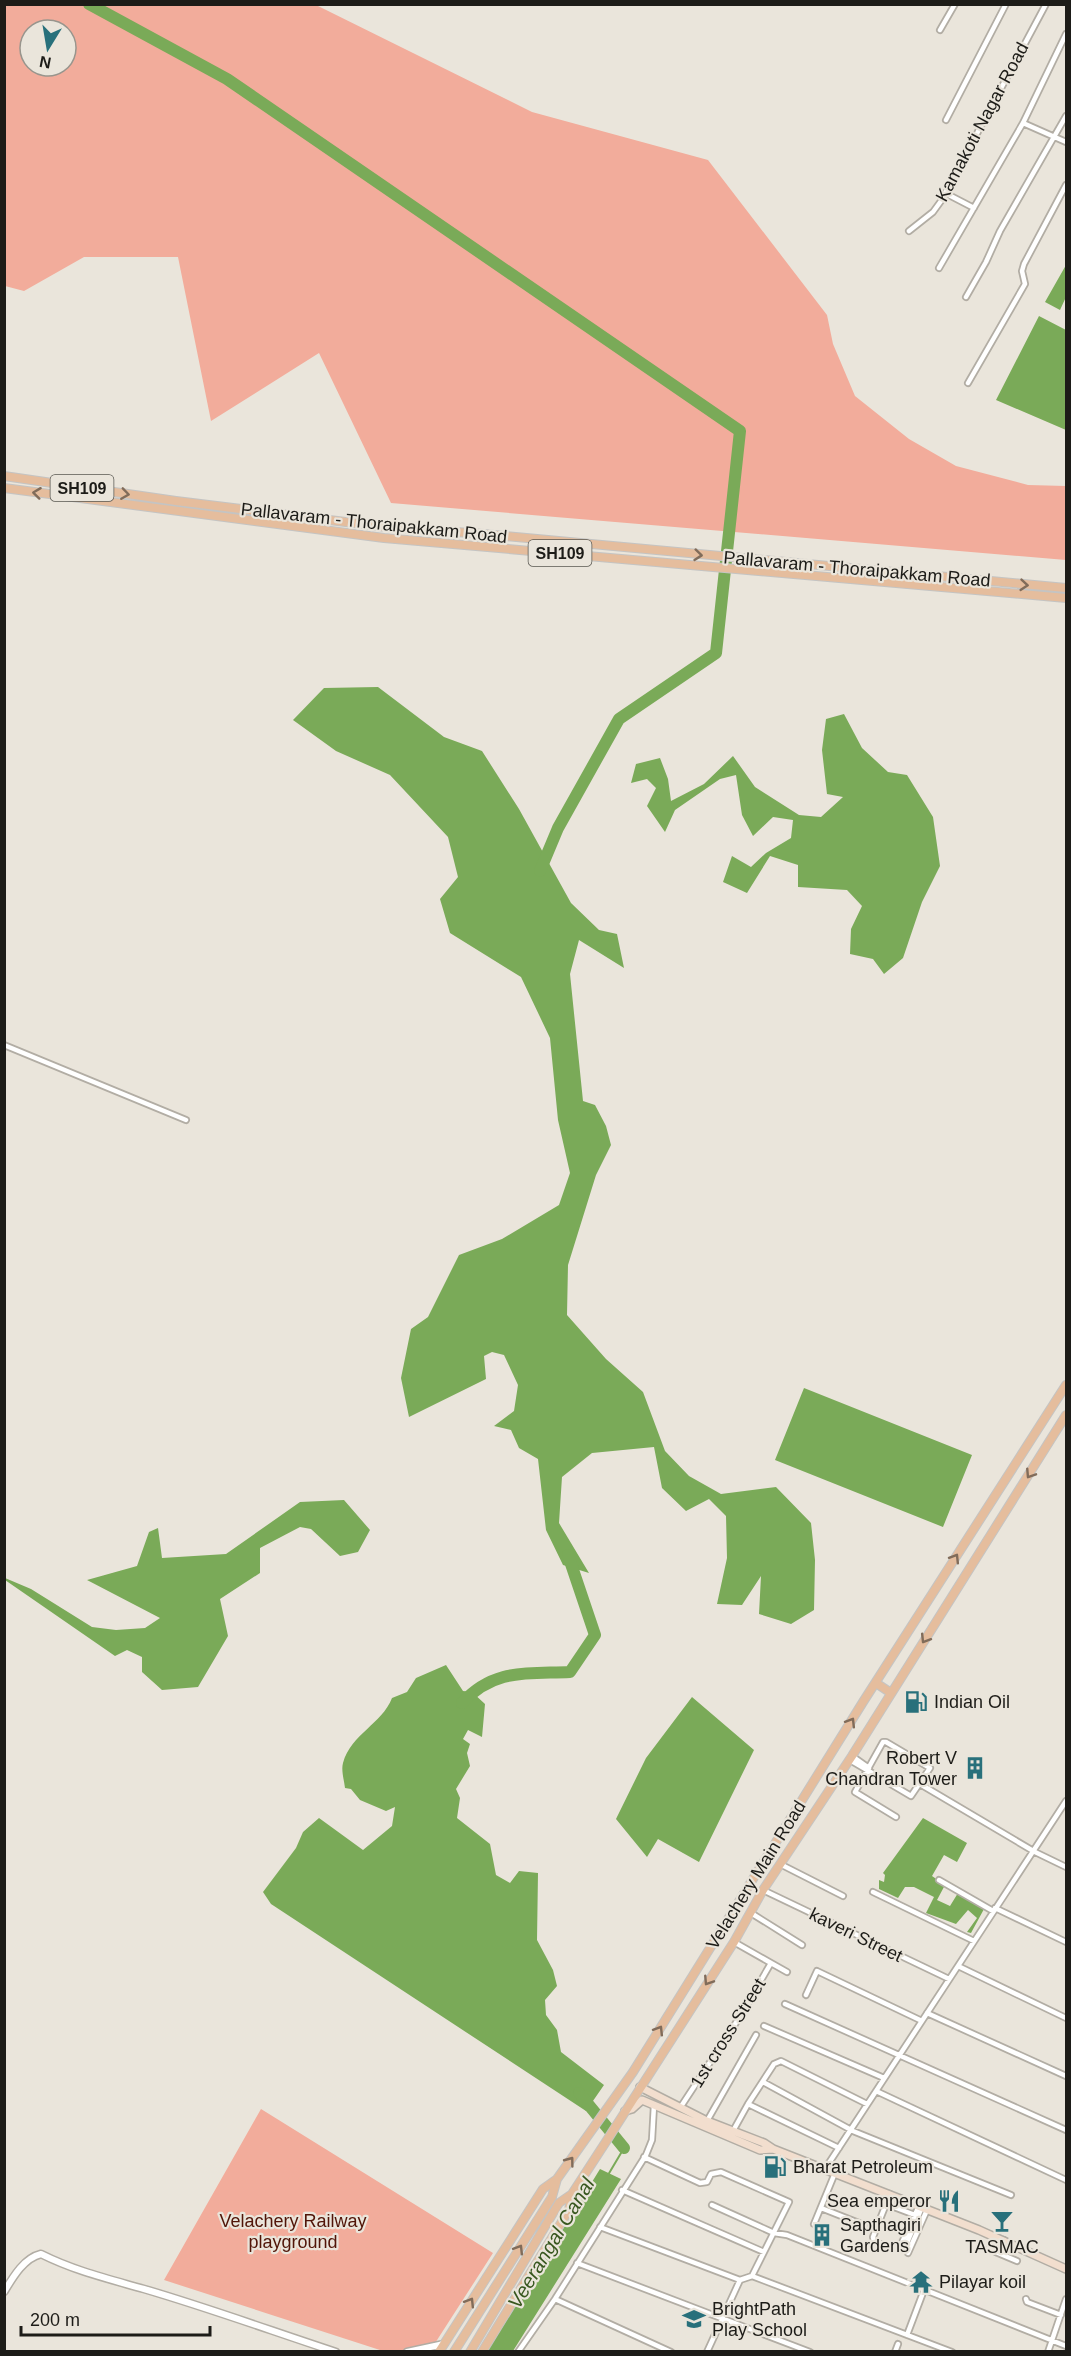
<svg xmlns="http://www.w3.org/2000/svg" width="1071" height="2356" viewBox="0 0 1071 2356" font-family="Arial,sans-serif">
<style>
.green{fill:#f2ac9b;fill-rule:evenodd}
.water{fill:#7aaa58}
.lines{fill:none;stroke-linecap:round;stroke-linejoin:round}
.stream{stroke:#7aaa58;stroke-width:2}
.river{stroke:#7aaa58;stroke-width:12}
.minor-casing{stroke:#b2ada4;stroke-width:8}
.tertiary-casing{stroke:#b2ada4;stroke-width:9}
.secondary-casing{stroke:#b2ada4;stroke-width:10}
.primary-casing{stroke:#c4c4c3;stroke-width:10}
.minor{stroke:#fff;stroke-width:4.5}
.tertiary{stroke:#fff;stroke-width:6}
.secondary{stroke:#f2dece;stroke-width:7}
.primary{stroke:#e5bd9d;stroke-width:8}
.oneway{stroke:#816c5a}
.labels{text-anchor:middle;stroke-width:4.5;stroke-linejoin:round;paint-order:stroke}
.shield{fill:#eae5db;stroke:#5a5852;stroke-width:1.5}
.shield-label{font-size:16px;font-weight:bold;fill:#1d1c18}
.street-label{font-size:18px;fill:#1d1c18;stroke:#eae5db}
.poi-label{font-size:18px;fill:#1d1c18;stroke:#eae5db;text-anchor:start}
.park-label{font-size:18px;fill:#511508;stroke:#eae5db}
.water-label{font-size:20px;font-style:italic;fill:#38571f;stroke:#eae5db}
</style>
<rect width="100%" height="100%" fill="#eae5db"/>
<!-- green -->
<path class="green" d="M 4,5 L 316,5 L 532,112 L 708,160 L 827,315 L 833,344 L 855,396 L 909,439 L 956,466 L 1028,485 L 1066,486 L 1066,560 L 391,503 L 319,353 L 211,421 L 178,257 L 84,257 L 24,291 L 5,286 ZM 30,30 L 66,30 L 66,66 L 30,66 Z
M 261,2109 L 493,2253 L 430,2351 L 383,2351 L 164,2280 Z"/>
<!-- water -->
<path class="water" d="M 1066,265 L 1066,297 L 1060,310 L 1045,302 Z
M 1039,316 L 1066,330 L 1066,430 L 996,400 Z
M 378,687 L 444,737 L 482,751 L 519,809 L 571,903 L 599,930 L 617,934 L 624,968 L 579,940 L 570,974 L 583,1101 L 595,1105 L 606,1126 L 611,1145 L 596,1175 L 568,1265 L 567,1315 L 606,1359 L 643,1392 L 665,1451 L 689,1476 L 721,1494 L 776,1487 L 811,1523 L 815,1560 L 814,1610 L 791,1624 L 759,1614 L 761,1576 L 742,1605 L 717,1604 L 727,1558 L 726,1516 L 709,1499 L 686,1511 L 662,1488 L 654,1447 L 592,1453 L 562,1477 L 559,1523 L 589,1573 L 563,1565 L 546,1530 L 538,1459 L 519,1448 L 511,1430 L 494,1426 L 514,1411 L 518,1385 L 504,1355 L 492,1352 L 484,1356 L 486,1379 L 409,1417 L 401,1378 L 411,1329 L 428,1317 L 459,1255 L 502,1239 L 559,1205 L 570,1173 L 558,1120 L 550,1038 L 521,977 L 450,933 L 440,899 L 458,877 L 448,837 L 390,775 L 336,751 L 293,720 L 324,688 Z
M 844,714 L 862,748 L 888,772 L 907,775 L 933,817 L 940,866 L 922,902 L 903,958 L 884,974 L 873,959 L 850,954 L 851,929 L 862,906 L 847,890 L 798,887 L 798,865 L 770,856 L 747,893 L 723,882 L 732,856 L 751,867 L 766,853 L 791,838 L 793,820 L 773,817 L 753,836 L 742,815 L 736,775 L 720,779 L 675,810 L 665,832 L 647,806 L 656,788 L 647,779 L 631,783 L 636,764 L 660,758 L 668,779 L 671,801 L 704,784 L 733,756 L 755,787 L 799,815 L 821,817 L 843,797 L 827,794 L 822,750 L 826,719 Z
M 804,1388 L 972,1455 L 943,1527 L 775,1460 Z
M 344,1500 L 370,1530 L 358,1552 L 340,1556 L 311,1529 L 300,1527 L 260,1548 L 260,1573 L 220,1599 L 228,1636 L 198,1687 L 162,1690 L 142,1672 L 142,1657 L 127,1650 L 115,1656 L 5,1580 L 5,1578 L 31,1589 L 92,1627 L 116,1630 L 145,1628 L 160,1618 L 87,1580 L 137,1566 L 149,1532 L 158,1528 L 162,1558 L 226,1554 L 300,1502 Z
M 446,1665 L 463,1691 L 472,1692 L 485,1704 L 482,1737 L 468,1730 L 463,1739 L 470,1744 L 467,1753 L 470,1766 L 456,1789 L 460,1798 L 457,1818 L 490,1844 L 496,1875 L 510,1883 L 519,1871 L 538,1873 L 537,1940 L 553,1970 L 557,1986 L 545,2000 L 546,2015 L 557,2030 L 561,2052 L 604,2085 L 586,2111 L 271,1904 L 263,1892 L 296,1848 L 303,1832 L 319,1818 L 363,1850 L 392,1826 L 395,1807 L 386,1811 L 360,1800 L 351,1789 L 345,1788 C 344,1780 341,1770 343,1763 C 351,1734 382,1724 392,1698 L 407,1692 L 416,1678 Z
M 692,1697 L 754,1750 L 699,1862 L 658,1839 L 647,1857 L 616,1819 L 646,1758 Z
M 923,1818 L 967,1843 L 957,1862 L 944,1855 L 932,1876 L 945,1885 L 937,1900 L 950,1906 L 958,1893 L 984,1909 L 971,1933 L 967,1932 L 977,1918 L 968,1910 L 956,1924 L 926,1913 L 934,1897 L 914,1887 L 905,1887 L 898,1898 L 879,1889 L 879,1880 L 884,1882 L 885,1875 L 883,1873 Z
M 600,2169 L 621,2179 L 513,2351 L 487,2352 Z"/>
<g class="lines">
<!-- stream -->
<path class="stream" d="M 608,2175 L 624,2148"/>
<!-- river -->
<path class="river" d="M 89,4 L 227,79 L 740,431 L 716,653 L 619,719 L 558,828 L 540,871
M 462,1703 C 494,1668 527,1674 570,1672 L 595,1635 L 568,1555
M 579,2093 L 624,2148"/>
<!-- minor casing -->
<g class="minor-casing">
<path id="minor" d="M 940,30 L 955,4
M 946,120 L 1006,4
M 1023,123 L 1066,142
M 945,193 L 974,208
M 909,231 L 933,212 L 941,201 L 1046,4
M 939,268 L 1023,123 L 1066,34
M 966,297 L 986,262 L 1000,231 L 1066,116
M 968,383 L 1025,284 L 1022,271 L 1024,264 L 1066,185
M 4,1045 L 186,1120
M 852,1756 L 869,1768
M 850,1760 L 911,1796 L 930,1768 L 886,1742 L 883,1742 L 855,1792 L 896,1817
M 920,1784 L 1035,1852 L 1066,1867
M 780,1864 L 843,1896
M 939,1880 L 993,1911
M 763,1890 L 949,1979
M 873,1892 L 974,1941
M 995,1908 L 1066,1942
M 751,1913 L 802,1945
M 771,1963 L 787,1972
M 958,1966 L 1066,2018
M 806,1995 L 817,1971 L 922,2021
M 785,2004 L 1066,2130
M 927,2013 L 1066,2076
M 764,2026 L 884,2078
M 763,2082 L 853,2131 L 1011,2195
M 876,2091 L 1066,2180
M 680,2108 L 741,2015 L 771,1963 L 734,1942
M 707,2121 L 756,2035
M 733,2131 L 748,2104
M 839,2148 L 748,2104 L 774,2064 L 781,2061 L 867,2104
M 644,2157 L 700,2183 L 707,2182 L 711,2174 L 721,2172 L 789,2202 L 752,2276 L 740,2280 L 707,2352
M 825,2169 L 1066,1801
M 622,2190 L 764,2252
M 890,2194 L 873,2237 L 874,2242 L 899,2249 L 919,2206
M 886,2204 L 915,2215
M 712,2205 L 774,2233 L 787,2235 L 1066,2346
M 821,2208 L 864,2225
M 814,2224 L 835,2173
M 600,2227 L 740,2280
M 989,2249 L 998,2253 L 1004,2240
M 904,2250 L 922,2207
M 908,2253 L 927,2210
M 998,2253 L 1017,2261
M 577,2263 L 810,2352
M 752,2276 L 952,2352
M 555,2299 L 671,2352
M 1026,2299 L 1027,2302 L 1061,2315
M 907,2335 L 924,2290
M 518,2352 L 555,2299 L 646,2155 L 652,2140 L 654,2105
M 895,2352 L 898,2344
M 1048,2352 L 1066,2299"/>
</g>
<!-- tertiary casing -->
<g class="tertiary-casing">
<path id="tertiary" d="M 4,2292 C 13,2277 24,2258 41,2254 C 75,2271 109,2279 144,2289 C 209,2308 272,2331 336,2352
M 407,2352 L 444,2344"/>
</g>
<!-- secondary casing -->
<g class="secondary-casing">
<path id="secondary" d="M 640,2087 L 707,2121 L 764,2143 L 773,2149 L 979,2230 L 1066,2269
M 625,2111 L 632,2109 L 642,2100 L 760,2150 L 773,2149"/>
</g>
<!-- primary casing -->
<g class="primary-casing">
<path id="primary" d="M 4,476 L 176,501 L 386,527 L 484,534 L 1066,588
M 4,488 L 384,538 L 1066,598
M 876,1683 L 891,1693
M 439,2352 L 543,2189 L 557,2179 L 633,2072 L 863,1702 L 1066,1385
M 454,2352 L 552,2197 L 557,2179
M 470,2352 L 559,2203 L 572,2194 L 609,2137 L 734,1942 L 763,1890 L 852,1756 L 1066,1415
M 482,2352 L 569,2210 L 572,2194"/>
</g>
<!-- minor -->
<use href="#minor" class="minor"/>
<!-- tertiary -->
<use href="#tertiary" class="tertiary"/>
<!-- secondary -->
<use href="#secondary" class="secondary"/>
<!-- primary -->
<use href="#primary" class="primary"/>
</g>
<!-- one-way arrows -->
<defs><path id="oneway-chevron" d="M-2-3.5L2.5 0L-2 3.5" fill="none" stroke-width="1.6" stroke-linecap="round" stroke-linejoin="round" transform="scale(1.5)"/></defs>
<g class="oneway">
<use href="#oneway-chevron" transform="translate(37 493) rotate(-173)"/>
<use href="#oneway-chevron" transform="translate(125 494) rotate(8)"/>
<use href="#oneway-chevron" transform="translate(698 555) rotate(6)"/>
<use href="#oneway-chevron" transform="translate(1024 585) rotate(5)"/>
<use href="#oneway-chevron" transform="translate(1030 1474) rotate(123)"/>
<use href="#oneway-chevron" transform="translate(955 1558) rotate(-58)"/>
<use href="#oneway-chevron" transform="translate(925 1639) rotate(122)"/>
<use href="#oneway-chevron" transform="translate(851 1722) rotate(-58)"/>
<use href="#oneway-chevron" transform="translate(708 1981) rotate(123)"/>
<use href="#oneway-chevron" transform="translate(659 2030) rotate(-58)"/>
<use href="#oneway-chevron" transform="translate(570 2161) rotate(-53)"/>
<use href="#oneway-chevron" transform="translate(519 2249) rotate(-58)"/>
<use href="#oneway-chevron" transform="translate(470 2302) rotate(-58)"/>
</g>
<!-- icons -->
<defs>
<g id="fuel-bare" transform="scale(1.8)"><path d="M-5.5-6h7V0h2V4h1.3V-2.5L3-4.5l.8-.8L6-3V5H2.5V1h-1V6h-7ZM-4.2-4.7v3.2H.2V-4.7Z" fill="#28707b" stroke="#eae5db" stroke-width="2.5" paint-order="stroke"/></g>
<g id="building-bare" transform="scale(1.8)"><path d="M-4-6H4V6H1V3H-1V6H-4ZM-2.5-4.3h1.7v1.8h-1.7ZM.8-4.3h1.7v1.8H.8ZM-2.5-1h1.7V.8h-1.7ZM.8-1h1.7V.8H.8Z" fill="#28707b" stroke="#eae5db" stroke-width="2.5" paint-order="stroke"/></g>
<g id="restaurant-bare" transform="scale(1.8)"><path d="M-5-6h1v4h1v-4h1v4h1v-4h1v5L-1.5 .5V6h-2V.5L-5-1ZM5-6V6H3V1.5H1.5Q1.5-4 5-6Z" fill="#28707b" stroke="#eae5db" stroke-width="2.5" paint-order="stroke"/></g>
<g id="bar-bare" transform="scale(1.8)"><path d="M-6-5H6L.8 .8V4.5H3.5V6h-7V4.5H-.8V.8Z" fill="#28707b" stroke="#eae5db" stroke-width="2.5" paint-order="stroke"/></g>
<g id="temple-bare" transform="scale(1.8)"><path d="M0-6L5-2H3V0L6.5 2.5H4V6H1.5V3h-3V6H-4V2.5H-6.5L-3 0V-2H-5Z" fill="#28707b" stroke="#eae5db" stroke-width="2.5" paint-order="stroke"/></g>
<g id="school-bare" transform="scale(1.8)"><path d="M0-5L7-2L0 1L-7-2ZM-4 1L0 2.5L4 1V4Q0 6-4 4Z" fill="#28707b" stroke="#eae5db" stroke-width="2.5" paint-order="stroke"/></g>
</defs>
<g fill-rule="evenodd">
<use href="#fuel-bare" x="916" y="1702"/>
<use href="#building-bare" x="975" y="1768"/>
<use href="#fuel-bare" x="775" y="2167"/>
<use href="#restaurant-bare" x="949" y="2201"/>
<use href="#bar-bare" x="1002" y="2221"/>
<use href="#building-bare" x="822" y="2235"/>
<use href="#temple-bare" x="921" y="2282"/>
<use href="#school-bare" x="694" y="2319"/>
</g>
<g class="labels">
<!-- shield labels -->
<g class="shield">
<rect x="50.5" y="475" width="63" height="26" rx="4.5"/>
<rect x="528.5" y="540" width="63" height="26" rx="4.5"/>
</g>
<g class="shield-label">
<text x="82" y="494">SH109</text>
<text x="560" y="559">SH109</text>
</g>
<!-- street labels -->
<g class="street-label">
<text transform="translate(982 122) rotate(-62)" y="6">Kamakoti Nagar Road</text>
<text transform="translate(374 523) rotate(6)" y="6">Pallavaram - Thoraipakkam Road</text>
<text transform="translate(857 569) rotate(5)" y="6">Pallavaram - Thoraipakkam Road</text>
<text transform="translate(756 1875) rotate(-58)" y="6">Velachery Main Road</text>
<text transform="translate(856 1935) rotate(26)" y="6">kaveri Street</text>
<text transform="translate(728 2033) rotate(-58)" y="6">1st cross Street</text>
</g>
<!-- poi labels -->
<g class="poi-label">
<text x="934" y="1708">Indian Oil</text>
<text x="957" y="1764" text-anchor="end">Robert V<tspan x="957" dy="21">Chandran Tower</tspan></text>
<text x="793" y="2173">Bharat Petroleum</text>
<text x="931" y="2207" text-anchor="end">Sea emperor</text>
<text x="840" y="2231">Sapthagiri<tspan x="840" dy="21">Gardens</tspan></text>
<text x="1002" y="2253" text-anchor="middle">TASMAC</text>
<text x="939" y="2288">Pilayar koil</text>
<text x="712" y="2315">BrightPath<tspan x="712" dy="21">Play School</tspan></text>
</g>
<!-- park labels -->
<g class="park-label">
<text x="293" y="2227">Velachery Railway<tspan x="293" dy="21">playground</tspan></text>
</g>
<!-- water labels -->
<g class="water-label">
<text transform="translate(551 2243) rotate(-59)" y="7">Veerangal Canal</text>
</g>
</g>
<!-- border -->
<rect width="1071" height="2356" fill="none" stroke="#1d1c18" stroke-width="12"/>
<!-- north arrow -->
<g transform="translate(48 48) rotate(191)"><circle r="28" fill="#eae5db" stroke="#98958d" stroke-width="1.5"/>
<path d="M0-4.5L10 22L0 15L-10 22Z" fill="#28707b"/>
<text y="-9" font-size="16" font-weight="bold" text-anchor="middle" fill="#1d1c18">N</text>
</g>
<!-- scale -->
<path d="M21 2326v9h189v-9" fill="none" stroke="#1d1c18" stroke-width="3"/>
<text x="30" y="2326" font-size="18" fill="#1d1c18" stroke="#eae5db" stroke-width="4.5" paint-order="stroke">200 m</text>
</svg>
